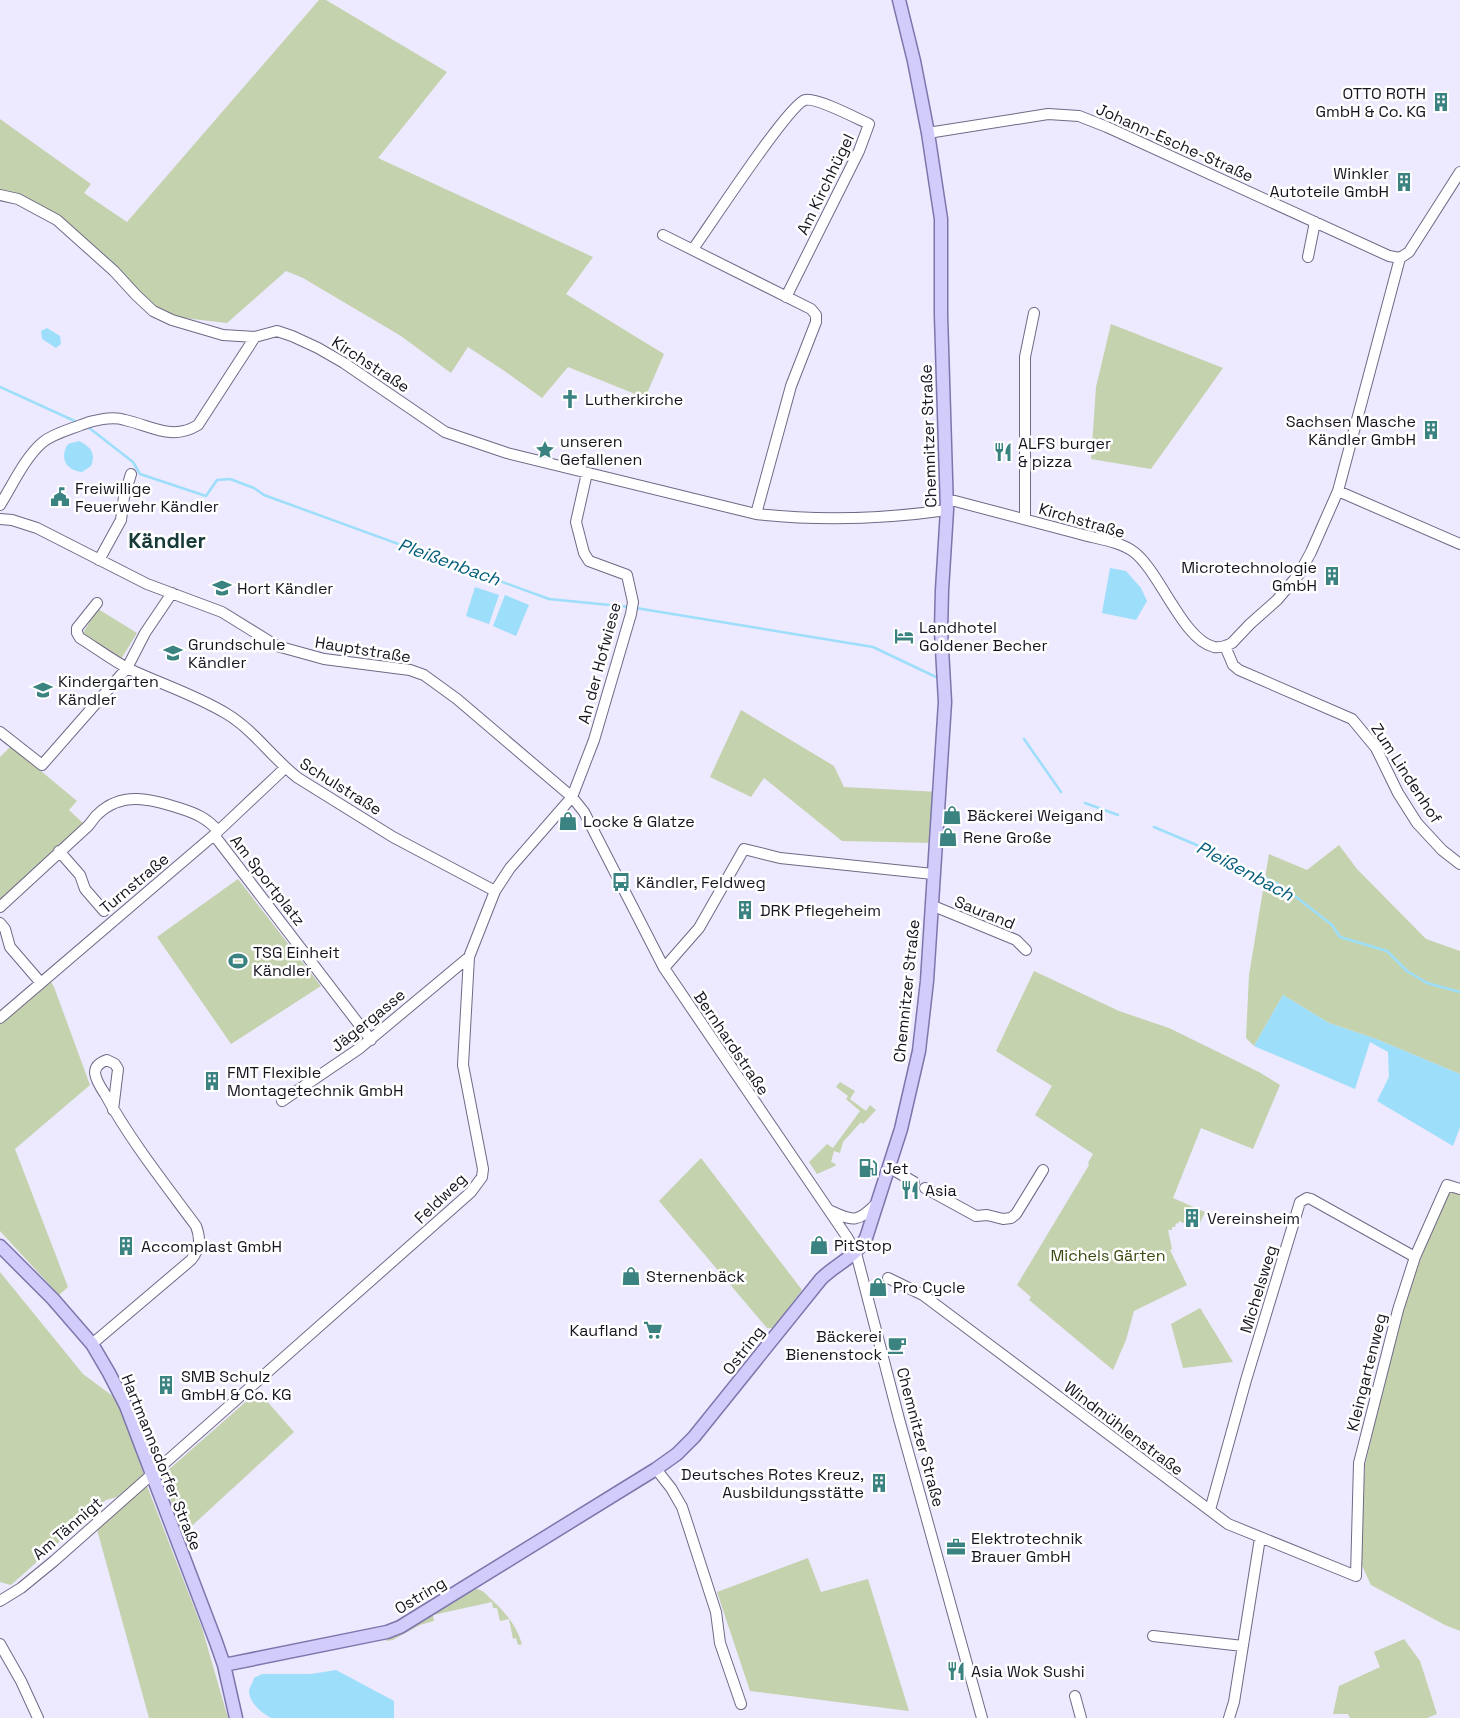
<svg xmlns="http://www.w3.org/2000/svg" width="1460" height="1718" viewBox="0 0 1460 1718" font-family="'Space Grotesk',sans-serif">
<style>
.green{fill:#c4d2ae}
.water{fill:#9ddefb}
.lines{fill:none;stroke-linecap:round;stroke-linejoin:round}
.stream{stroke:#9ddefb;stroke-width:2.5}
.minor-casing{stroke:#706987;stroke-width:12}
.major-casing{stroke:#7c76ab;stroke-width:15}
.minor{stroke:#fff;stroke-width:10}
.major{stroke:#d1ccfa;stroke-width:12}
.labels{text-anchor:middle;stroke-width:5;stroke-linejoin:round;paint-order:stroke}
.poi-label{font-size:16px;fill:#171420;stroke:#fff;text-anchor:start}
.street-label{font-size:16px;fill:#171420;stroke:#fff}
.park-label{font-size:16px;fill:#374a0e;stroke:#fff}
.water-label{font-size:18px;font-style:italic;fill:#055e7b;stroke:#fff}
.district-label{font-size:21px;font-weight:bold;fill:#173a38;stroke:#fff}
</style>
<rect width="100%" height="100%" fill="#ede9fe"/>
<!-- green -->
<path class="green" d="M 319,0 L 326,0 L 447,72 L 378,158 L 593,257 L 566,294 L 664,354 L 645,398 L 568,367 L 542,398 L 506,372 L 468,347 L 451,373 L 401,336 L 303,278 L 286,271 L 227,323 L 175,317 L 153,305 L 93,245 L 57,216 L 0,191 L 0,119 L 91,184 L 84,193 L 127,222 Z
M 1111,324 L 1223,368 L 1151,469 L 1091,459 L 1096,387 Z
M 98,609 L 137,633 L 120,661 L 81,636 Z
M 741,710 L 834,766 L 844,787 L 939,792 L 935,843 L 842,841 L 764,778 L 751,797 L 710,777 Z
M 11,746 L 77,801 L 69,810 L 84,824 L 0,901 L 0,757 Z
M 1339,845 L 1357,869 L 1426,939 L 1460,951 L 1460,1074 L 1376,1039 L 1329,1023 L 1283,995 L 1254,1046 L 1246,1038 L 1249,975 L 1269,854 L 1307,870 Z
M 238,879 L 321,986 L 231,1044 L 157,937 Z
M 1034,971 L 1119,1011 L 1169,1028 L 1259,1072 L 1280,1085 L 1253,1149 L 1201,1128 L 1173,1198 L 1205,1212 L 1197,1229 L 1179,1221 L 1178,1224 L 1176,1223 L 1175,1227 L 1172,1227 L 1172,1230 L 1168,1230 L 1172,1249 L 1170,1250 L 1187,1285 L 1134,1311 L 1126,1340 L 1113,1370 L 1029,1300 L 1031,1297 L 1017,1285 L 1089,1165 L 1088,1163 L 1093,1154 L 1035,1115 L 1052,1086 L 996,1051 Z
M 50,980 L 54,987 L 90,1085 L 15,1149 L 68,1287 L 59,1295 L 0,1231 L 0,1022 Z
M 840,1082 L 855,1091 L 850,1099 L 866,1111 L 870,1105 L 876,1110 L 863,1124 L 861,1122 L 843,1142 L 840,1153 L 834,1151 L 831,1162 L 836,1164 L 835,1166 L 817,1174 L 809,1162 L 827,1144 L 833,1148 L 860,1111 L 846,1099 L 848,1096 L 836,1087 Z
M 701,1158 L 802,1290 L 773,1328 L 767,1328 L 659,1201 Z
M 1454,1191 L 1460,1193 L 1460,1631 L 1445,1625 L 1371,1585 L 1359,1559 L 1365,1465 L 1402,1308 L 1445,1196 Z
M 0,1272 L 83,1374 L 118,1400 L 144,1475 L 117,1497 L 106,1500 L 11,1585 L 0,1582 Z
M 1200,1308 L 1233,1362 L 1183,1368 L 1171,1324 Z
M 258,1391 L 294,1432 L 182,1535 L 164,1480 L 166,1472 Z
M 147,1486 L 202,1628 L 228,1718 L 149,1718 L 96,1526 Z
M 808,1558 L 821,1592 L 868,1579 L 909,1711 L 750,1691 L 717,1592 Z
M 476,1589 C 484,1590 486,1595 492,1600 C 506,1613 516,1625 522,1644 L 518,1645 L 516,1638 L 513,1639 L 509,1619 L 500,1621 L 497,1608 L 493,1608 L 492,1602 L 433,1615 L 434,1621 L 420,1625 L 393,1640 L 386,1641 L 386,1638 L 401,1632 Z
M 1404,1639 L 1420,1661 L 1437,1714 L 1427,1718 L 1350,1718 L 1348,1714 L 1333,1714 L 1339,1686 L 1380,1667 L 1374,1652 Z"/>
<!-- water -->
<path class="water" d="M 47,328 L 60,336 L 61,344 L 56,348 L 42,339 L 41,331 Z
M 79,441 C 91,447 96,453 91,466 L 82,472 C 66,470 59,458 68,444 Z
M 1110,568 L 1126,571 L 1141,588 L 1147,601 L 1136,620 L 1102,613 Z
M 475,587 L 499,595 L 489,624 L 466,616 Z
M 505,595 L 529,605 L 516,636 L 493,626 Z
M 1283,995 L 1329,1023 L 1376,1039 L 1460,1074 L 1460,1127 L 1453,1146 L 1377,1101 L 1389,1077 L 1388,1052 L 1370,1042 L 1355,1089 L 1254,1046 Z
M 336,1670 L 394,1701 L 394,1718 L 271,1718 C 261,1712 249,1703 249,1690 C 250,1687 253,1682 254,1678 L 262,1674 L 311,1674 Z"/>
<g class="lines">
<!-- stream -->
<path class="stream" d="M 0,387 L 79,423
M 88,427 L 133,462 L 140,474 L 206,496 L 217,480 L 230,479 L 254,488 L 264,495 L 549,599 L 630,607
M 636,608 L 873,647 L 936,677
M 1024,739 L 1061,792
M 1085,803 L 1118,815
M 1154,827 L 1218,854 L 1282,886 L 1332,925 L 1340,937 L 1387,951 L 1407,971 L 1427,983 L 1460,992"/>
<!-- minor casing -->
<g class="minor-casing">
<path id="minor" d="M 928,133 L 1048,114 L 1079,116 L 1107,127 L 1389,256 L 1400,258
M 0,195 L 18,199 L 57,220 L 114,271 L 136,295 L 153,311 L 172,320 L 223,335 L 255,337 L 277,331 L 292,336 L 318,348 L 344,363 L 445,432 L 507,453 L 756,514 C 820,521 884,519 947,510
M 663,235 L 811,309 L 816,315 L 816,322 L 791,386 L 756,514
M 693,249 C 709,227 788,105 805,100 C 816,97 858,119 869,124 L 859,151 L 786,297
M 1308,257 L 1315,222
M 1338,491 L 1460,544
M 947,501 L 955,501 C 996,512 1038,523 1080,534 C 1097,539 1119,541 1134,552 C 1160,572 1183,640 1214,647 C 1220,648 1226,646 1232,643 L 1250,624 L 1277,600 L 1299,574 L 1311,552 L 1338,491 L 1400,258 L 1409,252 L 1460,172
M 0,505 C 12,486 25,457 43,442 C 53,434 68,430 81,425 C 93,420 112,416 125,420 C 152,426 172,441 198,425 L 255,337
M 0,519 L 12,520 L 37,528 L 147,584 L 222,612 L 277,646 L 324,659 L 410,670 L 424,675 L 457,699 L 572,797 L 584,812 L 664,968 L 847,1237 L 856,1253 L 899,1419 L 982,1718
M 1025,519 L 1025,357 L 1034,313
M 99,560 L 121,520 L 124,497 L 131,474
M 97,603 L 77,628 L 77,633 L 80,638 C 96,648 112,660 129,669 C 161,684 196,695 227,714 C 255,731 272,758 298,778 L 393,837 L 495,891
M 1225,646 L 1233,665 L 1239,670 L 1352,719 L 1376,748 L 1398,793 L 1417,823 L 1442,850 L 1460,864
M 0,732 L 42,765 L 127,668 L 145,633 L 172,593
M 214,835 L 371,1040
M 59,851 L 80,875 L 85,889 L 104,911
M 931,905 L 1016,940 L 1026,950
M 0,907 L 88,826 C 92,822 94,817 98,814 C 122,791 151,799 179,808 C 195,813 207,818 218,831
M 0,923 L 5,929 L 10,947 L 41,983
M 664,968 L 699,928 L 744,849 L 780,858 L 933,874
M 0,1018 L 214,835 L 285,768
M 282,1101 L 360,1048 L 469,957
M 890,1168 L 914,1182
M 925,1188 L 976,1216 L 987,1215 L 1003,1219 L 1011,1218 L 1016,1214 L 1043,1170
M 831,1211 C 854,1222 858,1222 876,1204
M 888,1278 L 923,1295 L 1228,1524 L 1356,1576 L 1359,1463 L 1398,1310 L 1415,1257 L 1447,1185 L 1460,1189
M 92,1344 L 191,1260 C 200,1249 201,1239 196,1226 C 165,1184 130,1140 105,1094 C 101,1088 96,1081 95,1073 C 95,1066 101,1062 107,1060 L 115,1064 L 118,1069 L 113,1110
M 656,1469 L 671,1488 L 682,1507 L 716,1612 L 720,1643 L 741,1704
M 1210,1510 L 1246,1380 L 1300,1202 L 1307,1198 L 1311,1199 L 1415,1257
M 0,1601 L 21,1588 L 54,1561 L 471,1192 L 482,1177 L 483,1169 L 463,1065 L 469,957 L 495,891 L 510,868 L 572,797 L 594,740 L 631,614 L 633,602 L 627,575 L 589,561 L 584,553 L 576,522 L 587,473
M 1153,1636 L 1243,1646
M 0,1644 L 21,1681 L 38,1718
M 1075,1696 L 1081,1718
M 1229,1718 L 1234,1702 L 1260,1538"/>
</g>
<!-- major casing -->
<g class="major-casing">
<path id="major" d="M 0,1246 L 53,1299 L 92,1344 L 109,1373 L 126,1406 L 216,1642 L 224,1665 L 236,1718
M 224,1665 L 387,1632 L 400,1627 L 656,1469 L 677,1454 L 694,1437 L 821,1279 C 836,1264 856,1257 866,1238 L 901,1129 L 919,1051 L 927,981 L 945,702 L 941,631 L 942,590 L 947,510 L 941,315 L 941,219 L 928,133 L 914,61 L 899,0"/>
</g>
<!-- minor -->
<use href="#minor" class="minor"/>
<!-- major -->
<use href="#major" class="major"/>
</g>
<!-- icons -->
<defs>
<g id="building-bare" transform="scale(1.5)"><path d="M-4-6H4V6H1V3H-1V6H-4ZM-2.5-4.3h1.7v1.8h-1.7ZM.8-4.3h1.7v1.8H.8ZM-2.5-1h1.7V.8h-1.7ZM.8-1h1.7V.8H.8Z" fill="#3b8381" stroke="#fff" stroke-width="2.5" paint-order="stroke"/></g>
<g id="church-bare" transform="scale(1.5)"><path d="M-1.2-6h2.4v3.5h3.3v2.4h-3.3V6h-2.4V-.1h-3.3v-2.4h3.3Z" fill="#3b8381" stroke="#fff" stroke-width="2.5" paint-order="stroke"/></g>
<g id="sight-bare" transform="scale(1.5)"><path d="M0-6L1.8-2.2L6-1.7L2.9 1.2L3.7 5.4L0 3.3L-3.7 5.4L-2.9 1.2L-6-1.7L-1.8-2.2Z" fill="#3b8381" stroke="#fff" stroke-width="2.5" paint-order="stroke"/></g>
<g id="restaurant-bare" transform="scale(1.5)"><path d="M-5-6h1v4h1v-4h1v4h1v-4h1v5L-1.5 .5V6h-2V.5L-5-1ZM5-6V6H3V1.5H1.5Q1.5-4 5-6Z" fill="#3b8381" stroke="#fff" stroke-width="2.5" paint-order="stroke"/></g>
<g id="civic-bare" transform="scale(1.5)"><path d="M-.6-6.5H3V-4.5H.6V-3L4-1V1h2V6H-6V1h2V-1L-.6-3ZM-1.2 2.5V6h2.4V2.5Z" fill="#3b8381" stroke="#fff" stroke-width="2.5" paint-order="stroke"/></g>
<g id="school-bare" transform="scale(1.5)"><path d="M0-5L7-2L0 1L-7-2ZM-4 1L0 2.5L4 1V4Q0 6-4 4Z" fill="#3b8381" stroke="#fff" stroke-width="2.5" paint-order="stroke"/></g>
<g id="hotel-bare" transform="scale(1.5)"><path d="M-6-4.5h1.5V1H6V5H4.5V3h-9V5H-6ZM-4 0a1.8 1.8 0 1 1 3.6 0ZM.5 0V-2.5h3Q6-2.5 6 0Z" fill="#3b8381" stroke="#fff" stroke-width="2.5" paint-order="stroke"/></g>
<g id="shop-bare" transform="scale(1.5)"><path d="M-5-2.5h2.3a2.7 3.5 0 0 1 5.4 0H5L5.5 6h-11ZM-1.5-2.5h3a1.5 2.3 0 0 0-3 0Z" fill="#3b8381" stroke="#fff" stroke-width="2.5" paint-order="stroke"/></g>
<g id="bus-bare" transform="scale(1.5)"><path d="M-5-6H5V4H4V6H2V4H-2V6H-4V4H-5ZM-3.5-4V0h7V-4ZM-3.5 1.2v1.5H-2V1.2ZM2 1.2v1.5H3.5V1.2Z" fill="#3b8381" stroke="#fff" stroke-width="2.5" paint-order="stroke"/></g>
<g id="stadium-bare" transform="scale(1.5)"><path d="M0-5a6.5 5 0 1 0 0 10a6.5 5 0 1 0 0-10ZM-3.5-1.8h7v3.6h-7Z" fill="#3b8381" stroke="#fff" stroke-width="2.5" paint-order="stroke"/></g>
<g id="fuel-bare" transform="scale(1.5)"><path d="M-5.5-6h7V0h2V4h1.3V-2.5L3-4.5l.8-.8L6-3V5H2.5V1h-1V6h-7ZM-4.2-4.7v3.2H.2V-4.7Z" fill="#3b8381" stroke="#fff" stroke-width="2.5" paint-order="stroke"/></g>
<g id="supermarket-bare" transform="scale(1.5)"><path d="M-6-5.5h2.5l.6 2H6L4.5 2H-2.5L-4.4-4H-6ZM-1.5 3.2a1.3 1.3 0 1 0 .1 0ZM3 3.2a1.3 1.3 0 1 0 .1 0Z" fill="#3b8381" stroke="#fff" stroke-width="2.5" paint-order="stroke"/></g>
<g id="cafe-bare" transform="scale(1.5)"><path d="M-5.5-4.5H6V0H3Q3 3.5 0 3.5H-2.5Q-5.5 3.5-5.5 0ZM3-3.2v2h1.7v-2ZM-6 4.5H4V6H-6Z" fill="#3b8381" stroke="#fff" stroke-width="2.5" paint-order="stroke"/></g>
<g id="office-bare" transform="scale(1.5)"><path d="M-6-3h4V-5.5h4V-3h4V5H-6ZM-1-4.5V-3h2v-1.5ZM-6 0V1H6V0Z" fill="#3b8381" stroke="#fff" stroke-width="2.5" paint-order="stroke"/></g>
</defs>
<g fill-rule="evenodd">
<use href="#building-bare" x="1441" y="102"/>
<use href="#building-bare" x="1404" y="182"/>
<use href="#church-bare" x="570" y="399"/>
<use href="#building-bare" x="1431" y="430"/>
<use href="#sight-bare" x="545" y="450"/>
<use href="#restaurant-bare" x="1003" y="452"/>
<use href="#civic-bare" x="60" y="497"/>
<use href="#building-bare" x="1332" y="576"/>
<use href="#school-bare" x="222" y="588"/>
<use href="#hotel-bare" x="904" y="636"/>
<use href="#school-bare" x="173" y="653"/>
<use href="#school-bare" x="43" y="690"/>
<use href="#shop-bare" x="952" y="815"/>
<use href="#shop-bare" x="568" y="821"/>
<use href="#shop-bare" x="948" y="837"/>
<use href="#bus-bare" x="621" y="882"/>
<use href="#building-bare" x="745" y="910"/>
<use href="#stadium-bare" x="238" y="961"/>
<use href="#building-bare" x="212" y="1081"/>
<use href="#fuel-bare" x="868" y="1168"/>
<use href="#restaurant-bare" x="910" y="1190"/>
<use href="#building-bare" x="1192" y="1218"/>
<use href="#shop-bare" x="819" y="1245"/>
<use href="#building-bare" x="126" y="1246"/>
<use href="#shop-bare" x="631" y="1276"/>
<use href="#shop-bare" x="878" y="1287"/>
<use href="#supermarket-bare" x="653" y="1330"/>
<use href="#cafe-bare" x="897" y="1345"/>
<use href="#building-bare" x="166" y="1385"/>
<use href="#building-bare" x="879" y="1483"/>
<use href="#office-bare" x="956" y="1547"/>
<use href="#restaurant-bare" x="956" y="1671"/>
</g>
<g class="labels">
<!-- poi labels -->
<g class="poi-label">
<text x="1426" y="99" text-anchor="end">OTTO ROTH<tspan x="1426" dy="18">GmbH &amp; Co. KG</tspan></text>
<text x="1389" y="179" text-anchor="end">Winkler<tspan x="1389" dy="18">Autoteile GmbH</tspan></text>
<text x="585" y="405">Lutherkirche</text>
<text x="1416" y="427" text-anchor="end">Sachsen Masche<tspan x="1416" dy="18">Kändler GmbH</tspan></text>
<text x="560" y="447">unseren<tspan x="560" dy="18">Gefallenen</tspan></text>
<text x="1018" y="449">ALFS burger<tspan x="1018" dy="18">&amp; pizza</tspan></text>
<text x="75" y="494">Freiwillige<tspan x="75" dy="18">Feuerwehr Kändler</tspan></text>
<text x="1317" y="573" text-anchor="end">Microtechnologie<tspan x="1317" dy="18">GmbH</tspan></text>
<text x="237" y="594">Hort Kändler</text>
<text x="919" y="633">Landhotel<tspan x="919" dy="18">Goldener Becher</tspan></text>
<text x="188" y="650">Grundschule<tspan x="188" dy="18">Kändler</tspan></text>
<text x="58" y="687">Kindergarten<tspan x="58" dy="18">Kändler</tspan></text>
<text x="967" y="821">Bäckerei Weigand</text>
<text x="583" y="827">Locke &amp; Glatze</text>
<text x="963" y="843">Rene Große</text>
<text x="636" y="888">Kändler, Feldweg</text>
<text x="760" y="916">DRK Pflegeheim</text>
<text x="253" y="958">TSG Einheit<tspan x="253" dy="18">Kändler</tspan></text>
<text x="227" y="1078">FMT Flexible<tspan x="227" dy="18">Montagetechnik GmbH</tspan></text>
<text x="883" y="1174">Jet</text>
<text x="925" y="1196">Asia</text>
<text x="1207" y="1224">Vereinsheim</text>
<text x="834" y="1251">PitStop</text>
<text x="141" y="1252">Accomplast GmbH</text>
<text x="646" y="1282">Sternenbäck</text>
<text x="893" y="1293">Pro Cycle</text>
<text x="638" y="1336" text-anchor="end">Kaufland</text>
<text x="882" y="1342" text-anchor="end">Bäckerei<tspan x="882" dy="18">Bienenstock</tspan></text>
<text x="181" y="1382">SMB Schulz<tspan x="181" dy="18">GmbH &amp; Co. KG</tspan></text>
<text x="864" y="1480" text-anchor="end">Deutsches Rotes Kreuz,<tspan x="864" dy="18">Ausbildungsstätte</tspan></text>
<text x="971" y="1544">Elektrotechnik<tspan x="971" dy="18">Brauer GmbH</tspan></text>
<text x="971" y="1677">Asia Wok Sushi</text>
</g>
<!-- street labels -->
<g class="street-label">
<text transform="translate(1175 142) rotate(24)" y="6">Johann-Esche-Straße</text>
<text transform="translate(825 184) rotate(-64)" y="6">Am Kirchhügel</text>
<text transform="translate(371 364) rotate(33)" y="6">Kirchstraße</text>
<text transform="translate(928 436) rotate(-92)" y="6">Chemnitzer Straße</text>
<text transform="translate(1082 520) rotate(16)" y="6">Kirchstraße</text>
<text transform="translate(363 649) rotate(9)" y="6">Hauptstraße</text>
<text transform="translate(599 663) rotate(-75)" y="6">An der Hofwiese</text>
<text transform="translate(1407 773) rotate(57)" y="6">Zum Lindenhof</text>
<text transform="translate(341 786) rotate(32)" y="6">Schulstraße</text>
<text transform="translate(268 880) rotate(52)" y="6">Am Sportplatz</text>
<text transform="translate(134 883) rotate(-40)" y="6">Turnstraße</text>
<text transform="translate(985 912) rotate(22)" y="6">Saurand</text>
<text transform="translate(906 991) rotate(-84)" y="6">Chemnitzer Straße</text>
<text transform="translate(368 1020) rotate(-39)" y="6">Jägergasse</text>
<text transform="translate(732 1043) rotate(56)" y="6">Bernhardstraße</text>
<text transform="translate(440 1198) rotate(-44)" y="6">Feldweg</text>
<text transform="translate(1258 1289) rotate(-73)" y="6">Michelsweg</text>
<text transform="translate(743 1350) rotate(-52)" y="6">Ostring</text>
<text transform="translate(1366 1372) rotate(-76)" y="6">Kleingartenweg</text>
<text transform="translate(1124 1428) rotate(37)" y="6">Windmühlenstraße</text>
<text transform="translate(921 1437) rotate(75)" y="6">Chemnitzer Straße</text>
<text transform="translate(162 1462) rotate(68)" y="6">Hartmannsdorfer Straße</text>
<text transform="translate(67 1528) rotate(-41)" y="6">Am Tännigt</text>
<text transform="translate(420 1595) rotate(-31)" y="6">Ostring</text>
</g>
<!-- park labels -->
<g class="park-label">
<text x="1108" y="1261">Michels Gärten</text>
</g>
<!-- water labels -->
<g class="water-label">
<text transform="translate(449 562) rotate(20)" y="6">Pleißenbach</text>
<text transform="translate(1245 871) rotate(28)" y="6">Pleißenbach</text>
</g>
<!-- district labels -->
<g class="district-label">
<text x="167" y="548">Kändler</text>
</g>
</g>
</svg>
